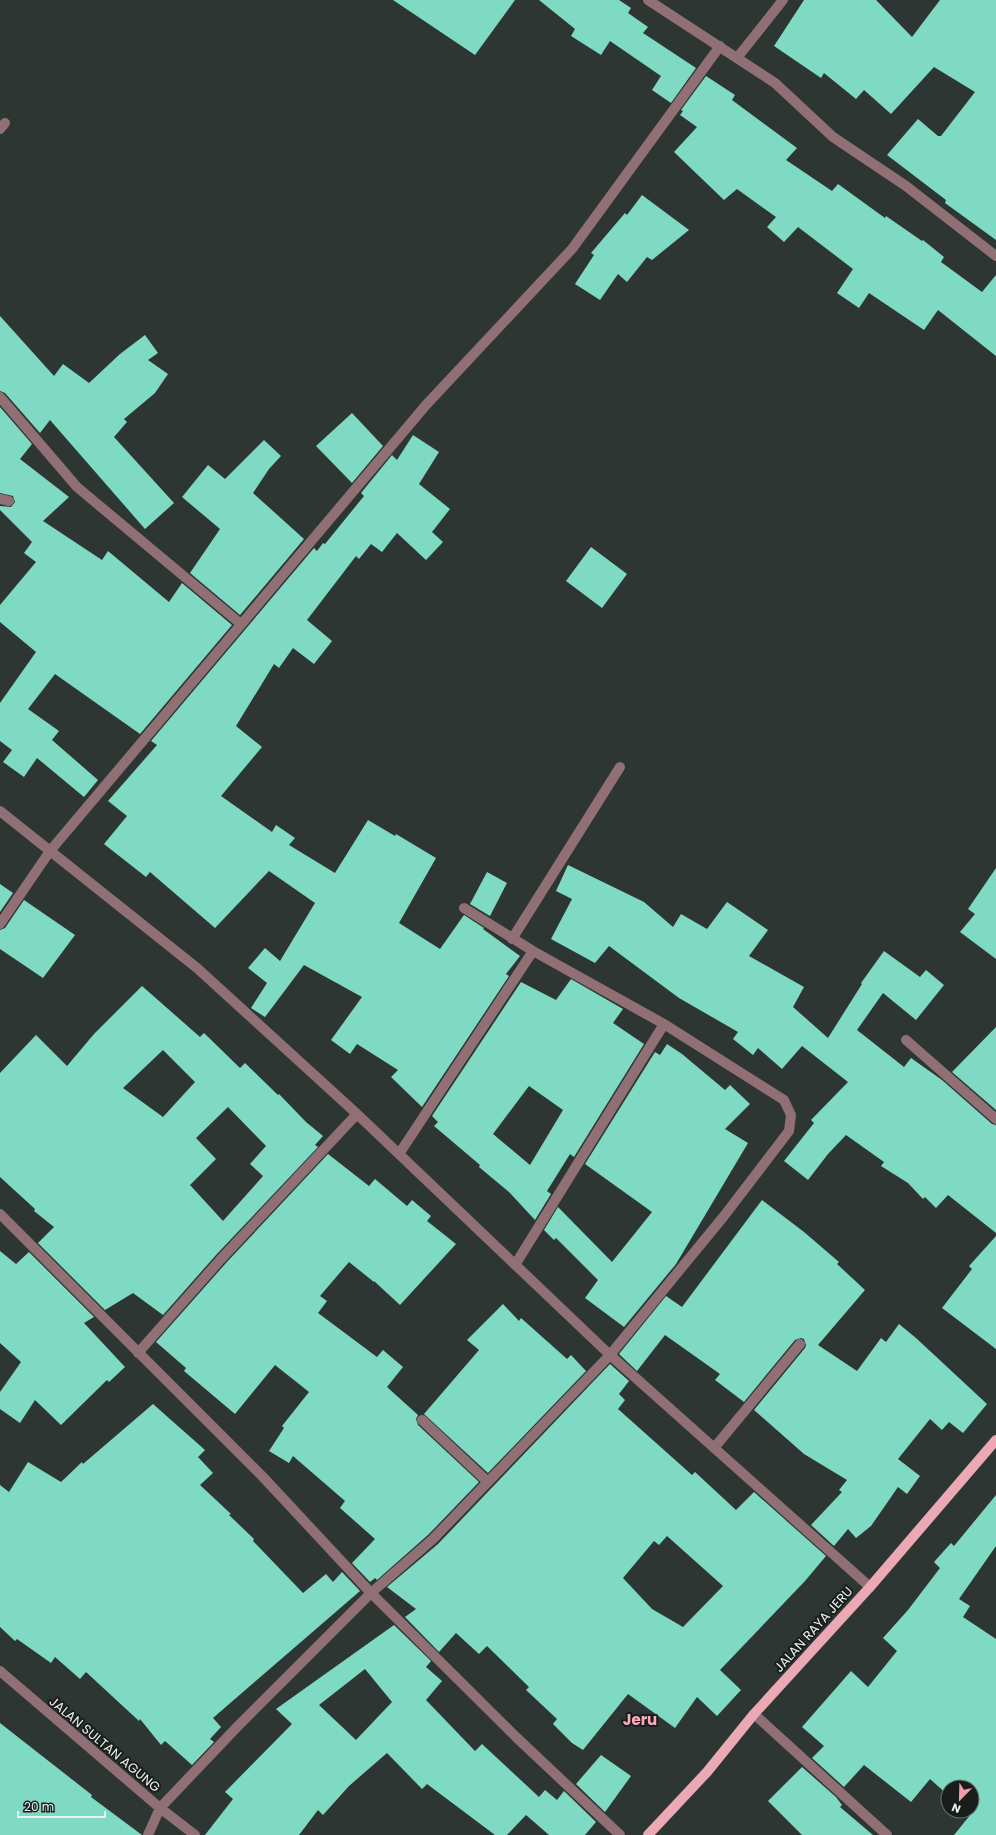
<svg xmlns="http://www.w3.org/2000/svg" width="996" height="1835" viewBox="0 0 996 1835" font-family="Poppins,sans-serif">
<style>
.building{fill:#7fdac4;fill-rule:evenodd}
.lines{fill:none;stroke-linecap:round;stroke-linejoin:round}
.minor{stroke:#906f75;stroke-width:10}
.major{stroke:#eaa9b5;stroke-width:10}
.labels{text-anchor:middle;stroke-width:4;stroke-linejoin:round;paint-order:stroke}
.street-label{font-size:13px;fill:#ecf1ef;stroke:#191d1c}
.quarter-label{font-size:15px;font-weight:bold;fill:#ffabbc;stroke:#191d1c}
</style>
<rect width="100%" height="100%" fill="#2e3634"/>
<!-- building -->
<path class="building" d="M 393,0 L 515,0 L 475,55 Z
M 539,0 L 619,0 L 631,8 L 628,13 L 648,27 L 643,33 L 696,68 L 671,103 L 652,90 L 661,76 L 610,41 L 601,55 L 571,36 L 575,29 Z
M 804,0 L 876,0 L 912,37 L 940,0 L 996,0 L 996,240 L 945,203 L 946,200 L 887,155 L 918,119 L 938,136 L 941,136 L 975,92 L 934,67 L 891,114 L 864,90 L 856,99 L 824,73 L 821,78 L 774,46 Z
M 706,76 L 735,95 L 732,100 L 797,148 L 786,160 L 832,191 L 838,184 L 885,218 L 886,216 L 922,241 L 923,240 L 944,257 L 941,262 L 982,292 L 996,275 L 996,356 L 938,310 L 924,330 L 869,293 L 859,308 L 837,293 L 853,269 L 798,227 L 784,242 L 767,227 L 776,217 L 737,189 L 724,200 L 674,152 L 697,127 L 680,115 L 683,111 L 681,110 Z
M 642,195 L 689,230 L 652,260 L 647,257 L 627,282 L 618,274 L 600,300 L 575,284 L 594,255 L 591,253 L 625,213 L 627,215 Z
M 0,316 L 54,376 L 63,364 L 89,383 L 120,354 L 145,335 L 158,353 L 148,360 L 168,374 L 155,393 L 124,419 L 127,422 L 114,437 L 174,503 L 145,529 L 50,420 L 40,433 L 5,393 L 0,391 Z
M 0,407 L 32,444 L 20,459 L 69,497 L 43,521 L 102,560 L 108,551 L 169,602 L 182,583 L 232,625 L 140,734 L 55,674 L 28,709 L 59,731 L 52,740 L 98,780 L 84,797 L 37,758 L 24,777 L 3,762 L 12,750 L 0,741 L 0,703 L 36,652 L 0,622 L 0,605 L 36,562 L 24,553 L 32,542 L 0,510 L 0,506 L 11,507 L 15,502 L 13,496 L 0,493 Z
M 352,413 L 383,446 L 352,483 L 316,446 Z
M 413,435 L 439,452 L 419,484 L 450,509 L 432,532 L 443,542 L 426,560 L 397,533 L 382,552 L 371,544 L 359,559 L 356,556 L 307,620 L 332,641 L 314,664 L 293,648 L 279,668 L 274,664 L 236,726 L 262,747 L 221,796 L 272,832 L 276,825 L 295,838 L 289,845 L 335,873 L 368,820 L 395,836 L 396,834 L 436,858 L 399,923 L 440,949 L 464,915 L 484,928 L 483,929 L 520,956 L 506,974 L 509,976 L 422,1107 L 391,1077 L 398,1070 L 357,1044 L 350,1054 L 331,1040 L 362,997 L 304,965 L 265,1017 L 251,1008 L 267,983 L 248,968 L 265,948 L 280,961 L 315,903 L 269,871 L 215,928 L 150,872 L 146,877 L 104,844 L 127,816 L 108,801 L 157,745 L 151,741 L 314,548 L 317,551 L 323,543 L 325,544 L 364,496 L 361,493 L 392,455 L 397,460 Z
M 264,440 L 281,456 L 269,469 L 253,493 L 304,539 L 240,615 L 190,573 L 220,529 L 182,497 L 208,465 L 225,479 Z
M 591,547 L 627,574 L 602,608 L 566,581 Z
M 568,865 L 644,902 L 673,927 L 681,914 L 707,929 L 727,902 L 768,930 L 749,956 L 804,987 L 793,1007 L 828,1038 L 862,984 L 861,983 L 884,951 L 920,977 L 926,970 L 944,985 L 916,1020 L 883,993 L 857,1030 L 904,1067 L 911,1058 L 942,1080 L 992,1124 L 996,1125 L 996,1233 L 948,1195 L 936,1208 L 925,1197 L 923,1199 L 908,1183 L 881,1166 L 884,1162 L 846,1135 L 828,1154 L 808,1180 L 784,1161 L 814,1123 L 811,1120 L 848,1082 L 802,1046 L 782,1069 L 758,1048 L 753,1055 L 733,1039 L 738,1032 L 679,998 L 609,946 L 595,963 L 551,939 L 572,899 L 556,891 Z
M 996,868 L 996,959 L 960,932 L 975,914 L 968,909 Z
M 487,872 L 507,883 L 490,916 L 470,904 Z
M 0,884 L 13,893 L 0,912 Z
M 24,900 L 75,935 L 43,978 L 0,949 L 0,930 L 5,928 Z
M 571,979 L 623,1009 L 613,1023 L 644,1044 L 574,1157 L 570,1154 L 547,1191 L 551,1194 L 535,1220 L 509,1192 L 479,1167 L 480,1165 L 434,1126 L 438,1122 L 432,1116 L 521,982 L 556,1000 ZM 529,1086 L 563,1110 L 530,1165 L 493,1134 Z
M 142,986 L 200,1037 L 204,1033 L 240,1068 L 245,1063 L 278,1095 L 279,1094 L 306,1122 L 323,1136 L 315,1145 L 318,1147 L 216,1255 L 163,1315 L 133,1293 L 105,1310 L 38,1243 L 54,1227 L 34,1211 L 35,1209 L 0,1177 L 0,1073 L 36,1035 L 67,1066 L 94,1034 ZM 163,1050 L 195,1082 L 163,1117 L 123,1088 ZM 228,1107 L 266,1146 L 250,1164 L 263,1176 L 223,1221 L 190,1185 L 216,1159 L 196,1138 Z
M 996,1027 L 996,1110 L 952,1072 Z
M 667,1044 L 682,1054 L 725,1090 L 730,1085 L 750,1104 L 725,1129 L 748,1143 L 676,1264 L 624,1327 L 585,1298 L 598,1280 L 556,1238 L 554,1240 L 544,1230 L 558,1207 L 612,1262 L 652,1212 L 585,1164 L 655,1052 L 660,1055 Z
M 328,1154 L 369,1186 L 375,1179 L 407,1206 L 412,1200 L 431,1216 L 427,1221 L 456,1244 L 400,1305 L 374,1281 L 374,1282 L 349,1262 L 320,1296 L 327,1301 L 318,1313 L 377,1357 L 383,1350 L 403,1367 L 387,1387 L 418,1415 L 416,1419 L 418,1425 L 479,1482 L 429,1534 L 377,1580 L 375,1578 L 370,1582 L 352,1563 L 375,1539 L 340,1508 L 345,1501 L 293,1456 L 289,1463 L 269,1451 L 284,1428 L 282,1426 L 309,1392 L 275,1365 L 235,1414 L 184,1371 L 186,1368 L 156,1342 L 226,1263 Z
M 762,1200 L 804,1232 L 839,1262 L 837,1264 L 865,1290 L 818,1345 L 857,1371 L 881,1338 L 886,1342 L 899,1324 L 916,1338 L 987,1404 L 963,1433 L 949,1422 L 942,1430 L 930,1419 L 898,1459 L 920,1476 L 907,1494 L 898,1487 L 871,1526 L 856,1538 L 848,1529 L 834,1546 L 811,1525 L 842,1492 L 839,1490 L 847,1480 L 804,1454 L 754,1410 L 805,1348 L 806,1345 L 804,1339 L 801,1338 L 795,1340 L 744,1402 L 715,1380 L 720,1374 L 665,1335 L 637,1371 L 619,1354 L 666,1296 L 682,1307 Z
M 996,1236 L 996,1349 L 942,1308 L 972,1269 L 969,1266 Z
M 0,1251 L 16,1264 L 29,1252 L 94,1317 L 84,1323 L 125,1367 L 109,1382 L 107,1380 L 61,1425 L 35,1400 L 20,1423 L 0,1409 L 0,1392 L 21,1362 L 0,1343 Z
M 503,1304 L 519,1321 L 521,1318 L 567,1359 L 571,1355 L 586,1371 L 488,1473 L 424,1414 L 479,1350 L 467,1340 Z
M 610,1364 L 629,1381 L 619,1394 L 625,1400 L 618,1409 L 692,1475 L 695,1472 L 736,1510 L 754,1492 L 826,1556 L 805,1581 L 720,1670 L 741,1690 L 717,1716 L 697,1697 L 675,1728 L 628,1694 L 583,1750 L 572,1743 L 553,1724 L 557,1719 L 526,1690 L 529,1687 L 487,1646 L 479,1654 L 456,1633 L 439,1652 L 405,1617 L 416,1609 L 387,1587 L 438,1544 ZM 667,1536 L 723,1586 L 683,1627 L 652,1609 L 623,1578 L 654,1541 L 659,1545 Z
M 153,1404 L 205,1450 L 198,1457 L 213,1473 L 200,1485 L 231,1514 L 229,1515 L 254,1539 L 253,1541 L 303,1593 L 326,1574 L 333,1582 L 342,1572 L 360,1591 L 213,1718 L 221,1727 L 210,1739 L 214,1742 L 192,1765 L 165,1741 L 161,1745 L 140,1719 L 139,1721 L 86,1672 L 80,1679 L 55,1657 L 51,1663 L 17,1639 L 15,1641 L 0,1627 L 0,1485 L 9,1492 L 28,1462 L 61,1482 L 82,1462 L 83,1464 Z
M 996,1495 L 996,1546 L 959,1599 L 970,1606 L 963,1617 L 996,1639 L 996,1835 L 954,1835 L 971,1814 L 967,1811 L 972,1811 L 972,1787 L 948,1787 L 948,1795 L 930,1779 L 911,1802 L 864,1765 L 844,1787 L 812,1758 L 824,1746 L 802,1727 L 851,1671 L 868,1687 L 897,1651 L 883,1638 L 908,1610 L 940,1568 L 934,1562 L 951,1543 L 954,1546 Z
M 394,1625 L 431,1661 L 426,1667 L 442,1681 L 426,1700 L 475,1751 L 482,1744 L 539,1797 L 545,1790 L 557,1800 L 564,1791 L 596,1822 L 585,1835 L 549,1835 L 526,1815 L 507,1835 L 495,1835 L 427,1784 L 422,1789 L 387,1753 L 349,1786 L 323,1815 L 318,1810 L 299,1835 L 205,1835 L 233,1799 L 225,1792 L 292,1724 L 276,1709 ZM 365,1669 L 392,1702 L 356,1740 L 319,1705 Z
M 0,1723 L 92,1795 L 91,1797 L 142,1835 L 0,1835 Z
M 601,1755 L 631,1776 L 605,1812 L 576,1784 Z
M 802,1767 L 836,1797 L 842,1805 L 840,1807 L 873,1835 L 802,1835 L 768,1801 Z"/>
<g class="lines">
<!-- minor -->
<path class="minor" d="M 648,0 L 775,83 L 833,137 L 906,186 L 996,256
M 737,58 L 783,0
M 0,129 L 5,123
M 0,397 L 77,487 L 241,624
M 0,499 L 9,501
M 0,811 L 197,968 L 357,1114 L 610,1355 L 870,1587
M 464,908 L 533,951
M 0,924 L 50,851 L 426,405 L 572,249 L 720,46
M 512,939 L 620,767
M 906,1040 L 996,1119
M 0,1214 L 263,1477 L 371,1593 L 516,1737 L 620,1835
M 515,1265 L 664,1024
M 138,1353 L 221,1259 L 357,1114
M 422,1420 L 488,1482
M 714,1448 L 800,1344
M 0,1671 L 160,1808 L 195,1835
M 754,1714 L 887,1835
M 148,1835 L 160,1808 L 237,1727 L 371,1593 L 433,1539 L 610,1355 L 724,1216 L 789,1131 L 791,1115 L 784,1100 L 664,1024 L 533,951 L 399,1154"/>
<!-- major -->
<path class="major" d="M 648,1835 L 707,1772 L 754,1714 L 870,1587 L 996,1440"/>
</g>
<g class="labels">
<!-- street labels -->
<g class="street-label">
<text transform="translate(813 1629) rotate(-48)" y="5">JALAN RAYA JERU</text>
<text transform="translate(105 1744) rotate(40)" y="5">JALAN SULTAN AGUNG</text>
</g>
<!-- quarter labels -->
<g class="quarter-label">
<text x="640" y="1725">Jeru</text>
</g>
</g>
<!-- north arrow -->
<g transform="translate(960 1799) rotate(203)"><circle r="19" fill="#191d1c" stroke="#6d7270"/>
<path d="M0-3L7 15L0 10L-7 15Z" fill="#f39aac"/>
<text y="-6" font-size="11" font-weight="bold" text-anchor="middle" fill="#ecf1ef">N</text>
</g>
<!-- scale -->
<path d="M18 1811v6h87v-6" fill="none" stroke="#ecf1ef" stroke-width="2"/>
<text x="24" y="1811" font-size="12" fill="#ecf1ef" stroke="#191d1c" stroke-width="3" paint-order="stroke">20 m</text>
</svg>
